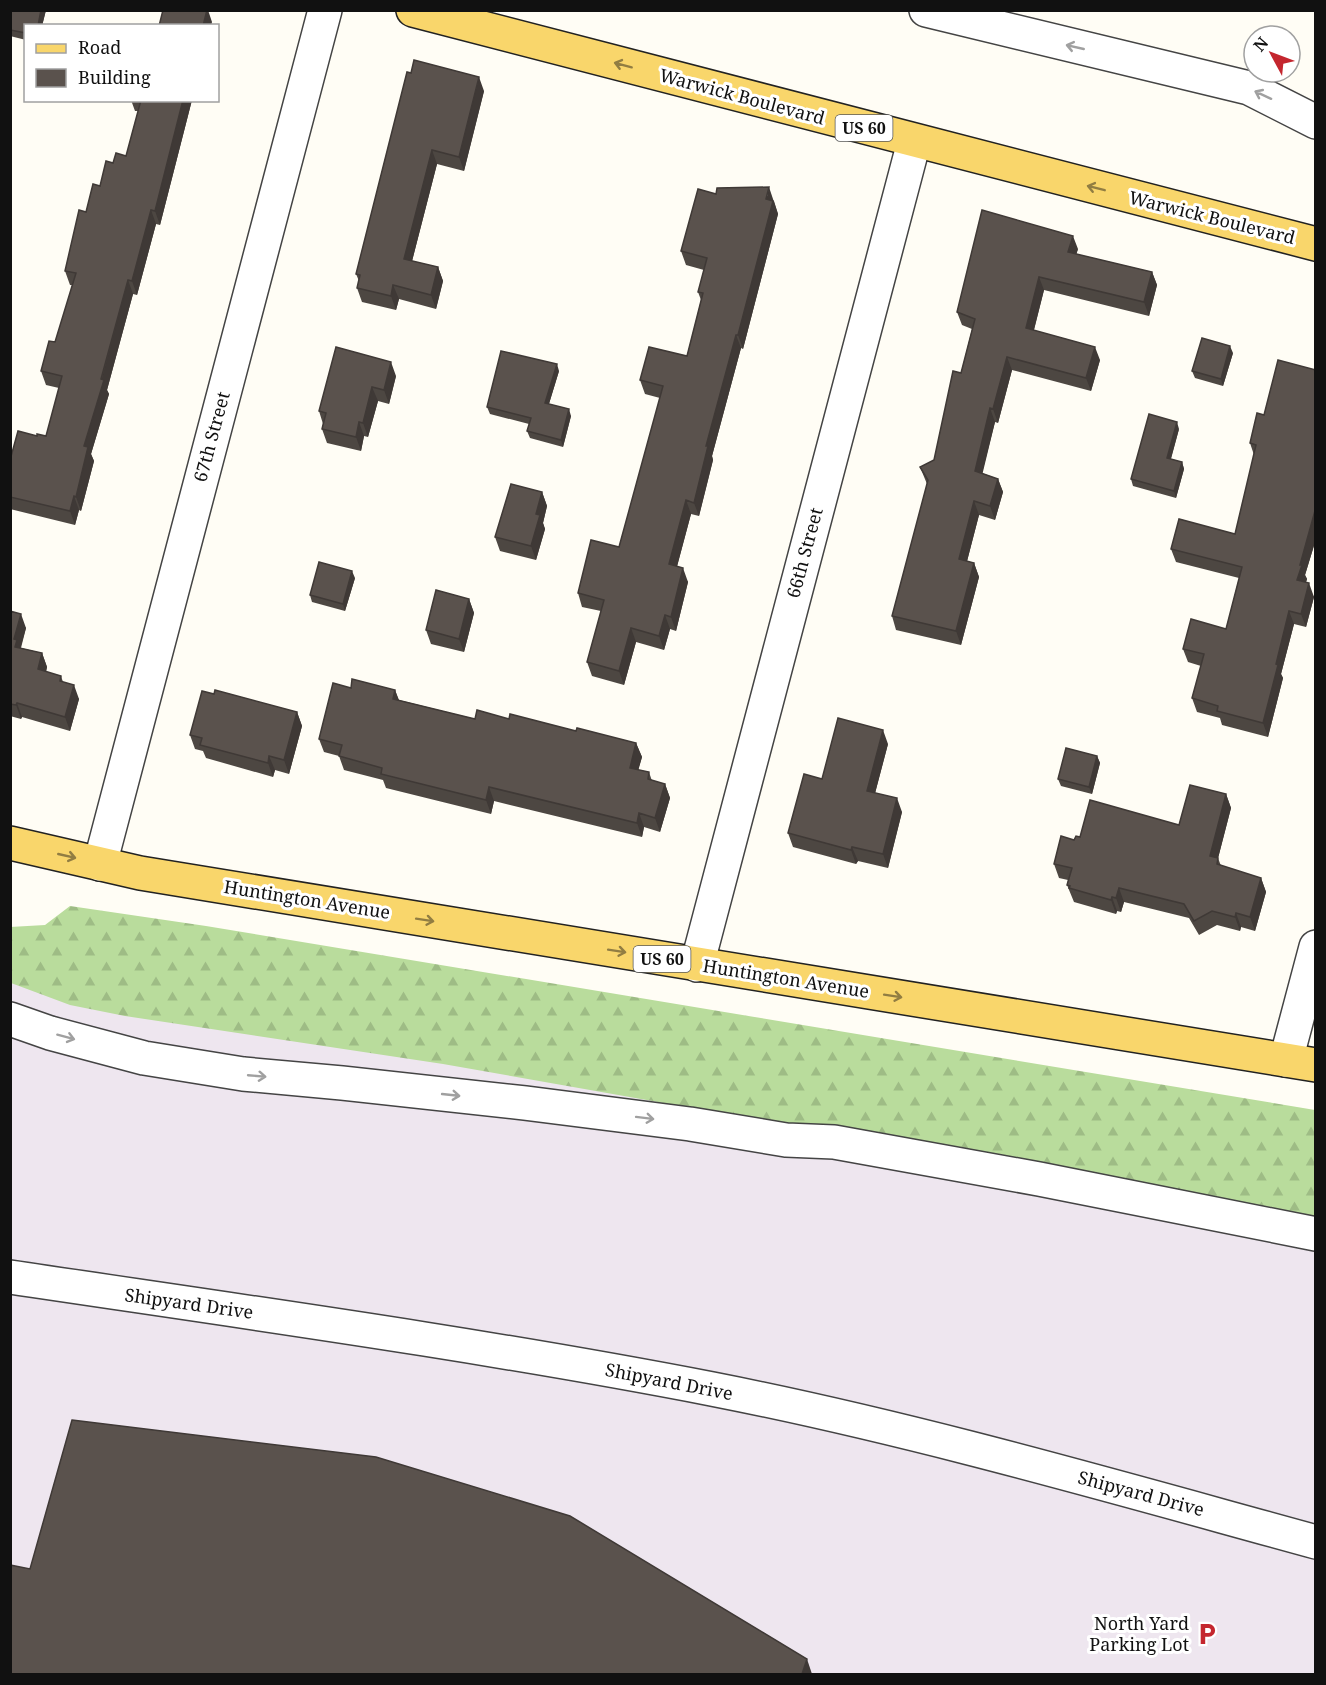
<svg xmlns="http://www.w3.org/2000/svg" width="1326" height="1685" viewBox="0 0 1326 1685" font-family="'Noto Serif',serif">
<style>
.industrial{fill:#eee6ef}
.forest{fill:url(#forest-firs)}
.lines{fill:none;stroke-linecap:round;stroke-linejoin:round}
.minor-casing{stroke:#444;stroke-width:36}
.major-casing{stroke:#222;stroke-width:36}
.minor{stroke:#fff;stroke-width:33}
.major{stroke:#f9d66b;stroke-width:33}
.wall{fill:#4d4742}
.shaded-wall{fill:#3f3936}
.building{fill:#5a524d;stroke:#3f3936;stroke-width:1.5}
.oneway{stroke:#a0a0a0}
.oneway2{stroke:#917d42}
.labels{text-anchor:middle;stroke-width:6;stroke-linejoin:round;paint-order:stroke}
.shield{fill:#fff;stroke:#585858;stroke-width:1.5}
.shield-label{font-size:16px;font-weight:bold;fill:#111}
.street-label{font-size:18px;fill:#111;stroke:#fff}
.poi-label{font-size:18px;fill:#111;stroke:#fff;text-anchor:end}
</style>
<defs>
<pattern id="forest-firs" width="22" height="20" patternUnits="userSpaceOnUse" patternTransform="scale(1.5)"><rect width="22" height="20" fill="#b9dc9c"/><path d="M5 1l3.5 6h-7zM16 11l3.5 6h-7z" fill="#9ebc85"/></pattern>
</defs>
<rect width="100%" height="100%" fill="#fffdf5"/>
<!-- industrial -->
<path class="industrial" d="M 11,957 L 1315,1137 L 1315,1674 L 11,1674 Z"/>
<!-- forest -->
<path class="forest" d="M 70,906 L 206,926 L 1315,1110 L 1315,1218 L 443,1064 L 125,1016 L 70,1005 L 11,983 L 10,927 L 45,925 Z"/>
<g class="lines">
<!-- minor casing -->
<g class="minor-casing">
<path id="minor" d="M 926,10 L 1249,88 L 1316,122
M 100,864 L 325,10
M 697,965 L 914,142
M 10,1019 L 50,1033 L 144,1058 L 243,1074 L 342,1083 L 525,1103 L 690,1124 L 786,1140 L 834,1142 L 1039,1179 L 1316,1234
M 1286,1060 L 1316,947
M 10,1277 C 245,1312 479,1344 712,1389 C 916,1429 1115,1487 1316,1542"/>
</g>
<!-- major casing -->
<g class="major-casing">
<path id="major" d="M 413,10 L 1316,244
M 10,843 L 140,873 L 1316,1065"/>
</g>
<!-- minor -->
<use href="#minor" class="minor"/>
<!-- major -->
<use href="#major" class="major"/>
</g>
<!-- wall -->
<path class="wall" d="M 10,10 L 46,10 L 42,26 L 26,26 L 26,40 L 10,36 Z
M 407,72 L 484,91 L 464,171 L 437,164 L 412,261 L 438,267 L 443,281 L 436,309 L 399,299 L 396,310 L 362,302 L 357,288 L 359,281 L 356,274 Z
M 131,100 L 192,100 L 160,225 L 156,224 L 137,295 L 133,294 L 107,390 L 109,394 L 91,454 L 94,461 L 81,511 L 79,510 L 75,525 L 10,509 L 10,460 L 37,436 L 46,436 L 59,388 L 46,385 L 41,371 L 55,342 L 73,285 L 70,285 L 65,271 L 86,212 L 113,163 L 126,156 L 138,111 L 135,111 Z
M 716,194 L 774,201 L 778,214 L 743,349 L 741,348 L 712,456 L 713,460 L 699,516 L 691,514 L 677,566 L 688,582 L 676,631 L 670,629 L 664,650 L 636,642 L 624,685 L 592,676 L 587,662 L 601,611 L 582,607 L 578,593 L 619,547 L 660,398 L 645,394 L 640,380 L 687,356 L 701,300 L 698,292 L 704,270 L 686,265 L 681,251 Z
M 1078,249 L 1076,254 L 1152,272 L 1157,285 L 1149,316 L 1044,290 L 1034,330 L 1100,360 L 1091,391 L 1012,370 L 998,423 L 995,422 L 982,473 L 998,479 L 1003,492 L 995,520 L 979,515 L 967,561 L 974,563 L 979,577 L 961,645 L 896,630 L 892,616 L 927,484 L 920,467 L 934,460 L 961,373 L 972,329 L 962,325 L 957,312 Z
M 1233,353 L 1223,386 L 1195,378 L 1192,371 Z
M 1316,370 L 1316,539 L 1305,575 L 1307,579 L 1306,582 L 1314,597 L 1306,627 L 1294,624 L 1281,674 L 1283,678 L 1268,737 L 1222,725 L 1220,718 L 1197,712 L 1192,698 L 1201,666 L 1188,662 L 1183,649 L 1226,629 L 1239,578 L 1176,562 L 1171,549 L 1235,534 L 1254,455 L 1250,443 L 1264,415 Z
M 559,371 L 549,404 L 571,416 L 563,447 L 530,438 L 527,431 L 529,424 L 490,414 L 487,407 Z
M 396,376 L 389,404 L 378,401 L 368,437 L 364,436 L 361,451 L 327,443 L 322,429 L 323,424 L 319,411 Z
M 1179,429 L 1171,459 L 1182,462 L 1184,469 L 1176,498 L 1133,486 L 1131,479 Z
M 542,492 L 547,506 L 543,523 L 545,529 L 536,560 L 500,551 L 495,537 Z
M 355,578 L 345,611 L 312,602 L 310,595 Z
M 469,599 L 474,613 L 464,652 L 431,644 L 426,630 Z
M 10,611 L 26,628 L 21,648 L 42,653 L 47,667 L 46,672 L 61,676 L 63,682 L 79,699 L 70,731 L 22,717 L 21,719 L 10,716 Z
M 351,688 L 395,690 L 399,700 L 475,719 L 509,719 L 636,743 L 642,757 L 638,770 L 649,772 L 652,781 L 665,784 L 670,798 L 660,832 L 644,827 L 642,837 L 494,801 L 491,814 L 386,788 L 383,780 L 344,770 L 339,756 L 324,752 L 319,739 Z
M 297,712 L 302,726 L 289,774 L 275,770 L 273,777 L 206,758 L 203,751 L 195,749 L 190,735 Z
M 888,744 L 875,793 L 902,812 L 888,868 L 858,861 L 856,864 L 793,847 L 788,833 L 822,779 Z
M 1097,756 L 1100,763 L 1092,794 L 1061,786 L 1058,779 Z
M 1226,794 L 1231,808 L 1218,858 L 1221,866 L 1261,878 L 1266,892 L 1255,931 L 1241,927 L 1240,931 L 1217,925 L 1199,935 L 1189,918 L 1124,902 L 1121,912 L 1117,911 L 1116,914 L 1074,902 L 1067,885 L 1068,880 L 1059,878 L 1054,864 L 1074,840 L 1080,837 L 1179,825 Z"/>
<!-- shaded-wall -->
<path class="shaded-wall" d="M 41,10 L 46,10 L 42,26 L 38,26 Z
M 207,10 L 208,10 L 212,22 L 211,26 L 203,26 Z
M 479,77 L 484,91 L 464,171 L 459,157 Z
M 183,100 L 192,100 L 160,225 L 155,211 Z
M 432,150 L 437,164 L 409,273 L 404,259 Z
M 769,187 L 778,214 L 743,349 L 738,335 Z
M 151,210 L 156,224 L 137,295 L 132,281 Z
M 1073,236 L 1078,249 L 1073,265 L 1068,252 Z
M 438,267 L 443,281 L 436,309 L 431,295 Z
M 1152,272 L 1157,285 L 1149,316 L 1144,302 Z
M 1039,277 L 1044,290 L 1031,341 L 1026,328 Z
M 128,280 L 133,294 L 107,390 L 109,394 L 91,454 L 94,461 L 81,511 L 76,497 L 84,446 Z
M 393,285 L 399,299 L 396,310 L 391,296 Z
M 736,335 L 741,348 L 712,456 L 713,460 L 699,516 L 694,503 L 706,446 Z
M 1230,346 L 1233,353 L 1223,386 L 1221,379 Z
M 1095,347 L 1100,360 L 1091,391 L 1086,378 Z
M 1007,357 L 1012,370 L 998,423 L 993,409 Z
M 391,362 L 396,376 L 389,404 L 384,390 Z
M 557,364 L 559,371 L 547,410 L 545,403 Z
M 372,387 L 378,401 L 368,437 L 363,423 Z
M 990,408 L 995,422 L 980,484 L 975,471 Z
M 569,409 L 571,416 L 563,447 L 561,440 Z
M 359,422 L 364,436 L 361,451 L 356,437 Z
M 1177,422 L 1179,429 L 1169,465 L 1167,458 Z
M 1182,462 L 1184,469 L 1176,498 L 1174,491 Z
M 998,479 L 1003,492 L 995,520 L 990,506 Z
M 542,492 L 547,506 L 543,523 L 545,529 L 536,560 L 531,546 L 536,514 Z
M 74,496 L 79,510 L 75,525 L 70,511 Z
M 686,500 L 691,514 L 674,578 L 669,564 Z
M 974,501 L 979,515 L 964,573 L 959,559 Z
M 1316,507 L 1316,539 L 1305,575 L 1307,579 L 1302,594 L 1297,580 L 1300,565 Z
M 974,563 L 979,577 L 961,645 L 956,631 Z
M 683,568 L 688,582 L 676,631 L 671,617 Z
M 352,571 L 355,578 L 345,611 L 343,604 Z
M 1309,583 L 1314,597 L 1306,627 L 1301,614 Z
M 469,599 L 474,613 L 464,652 L 459,639 Z
M 1289,611 L 1294,624 L 1281,674 L 1283,678 L 1268,737 L 1263,723 L 1276,664 Z
M 21,614 L 26,628 L 20,649 L 15,647 L 14,639 Z
M 665,615 L 670,629 L 664,650 L 659,636 Z
M 631,628 L 636,642 L 624,685 L 619,671 Z
M 42,653 L 47,667 L 43,683 L 38,669 Z
M 74,685 L 79,699 L 70,731 L 65,717 Z
M 395,690 L 400,704 L 393,699 Z
M 17,703 L 22,717 L 21,719 L 16,705 Z
M 297,712 L 302,726 L 289,774 L 284,760 Z
M 883,730 L 888,744 L 872,805 L 867,791 Z
M 636,743 L 642,757 L 635,782 L 630,768 Z
M 269,756 L 275,770 L 273,777 L 268,763 Z
M 1097,756 L 1100,763 L 1092,794 L 1089,787 Z
M 665,784 L 670,798 L 660,832 L 655,818 Z
M 489,787 L 494,801 L 491,814 L 486,800 Z
M 1226,794 L 1231,808 L 1215,870 L 1210,856 Z
M 897,798 L 902,812 L 888,868 L 883,854 Z
M 639,813 L 644,827 L 642,837 L 637,823 Z
M 852,847 L 858,861 L 856,864 L 851,850 Z
M 1261,878 L 1266,892 L 1255,931 L 1250,917 Z
M 1119,888 L 1124,902 L 1121,912 L 1116,898 Z
M 1112,897 L 1117,911 L 1116,914 L 1111,900 Z
M 1236,913 L 1241,927 L 1240,931 L 1235,917 Z
M 807,1659 L 812,1674 L 802,1674 Z"/>
<!-- building -->
<path class="building" d="M 10,10 L 41,10 L 38,26 L 26,26 L 26,33 L 10,30 Z
M 163,10 L 207,10 L 203,26 L 159,26 Z
M 414,60 L 479,77 L 459,157 L 432,150 L 404,259 L 438,267 L 431,295 L 393,285 L 391,296 L 357,288 L 360,275 L 356,274 L 407,72 L 411,73 Z
M 141,100 L 183,100 L 155,211 L 151,210 L 132,281 L 128,280 L 101,379 L 104,380 L 84,446 L 88,447 L 76,497 L 74,496 L 70,511 L 10,497 L 10,460 L 18,431 L 37,436 L 37,434 L 46,436 L 62,376 L 41,371 L 49,341 L 55,342 L 76,273 L 65,271 L 79,210 L 86,212 L 93,184 L 100,186 L 106,161 L 113,163 L 116,153 L 126,156 Z
M 769,187 L 766,199 L 773,201 L 738,335 L 736,335 L 706,446 L 708,446 L 694,503 L 686,500 L 669,564 L 683,568 L 671,617 L 665,615 L 659,636 L 631,628 L 619,671 L 587,662 L 604,600 L 578,593 L 591,540 L 619,547 L 663,386 L 640,380 L 649,347 L 687,356 L 703,293 L 698,292 L 707,258 L 681,251 L 698,189 L 716,194 L 717,188 Z
M 982,210 L 1073,236 L 1068,252 L 1152,272 L 1144,302 L 1039,277 L 1026,328 L 1095,347 L 1086,378 L 1007,357 L 993,409 L 990,408 L 975,471 L 998,479 L 990,506 L 974,501 L 959,559 L 974,563 L 956,631 L 892,616 L 928,480 L 920,467 L 934,460 L 953,371 L 961,373 L 975,319 L 957,312 Z
M 1202,338 L 1230,346 L 1221,379 L 1192,371 Z
M 336,347 L 391,362 L 384,390 L 372,387 L 363,423 L 359,422 L 356,437 L 322,429 L 326,413 L 319,411 Z
M 501,351 L 557,364 L 545,403 L 569,409 L 561,440 L 527,431 L 531,418 L 487,407 Z
M 1278,360 L 1316,370 L 1316,507 L 1300,565 L 1302,565 L 1297,580 L 1309,583 L 1301,614 L 1289,611 L 1276,664 L 1278,665 L 1263,723 L 1217,711 L 1218,706 L 1192,698 L 1204,654 L 1183,649 L 1191,619 L 1226,629 L 1242,567 L 1171,549 L 1179,519 L 1235,534 L 1256,445 L 1250,443 L 1257,413 L 1264,415 Z
M 1149,414 L 1177,422 L 1167,458 L 1182,462 L 1174,491 L 1131,479 Z
M 511,484 L 542,492 L 536,514 L 540,515 L 531,546 L 495,537 Z
M 319,562 L 352,571 L 343,604 L 310,595 Z
M 436,590 L 469,599 L 459,639 L 426,630 Z
M 10,611 L 21,614 L 14,639 L 17,640 L 15,647 L 42,653 L 38,669 L 61,676 L 60,681 L 74,685 L 65,717 L 17,703 L 16,705 L 10,704 Z
M 352,679 L 395,690 L 393,699 L 475,719 L 477,710 L 509,719 L 510,714 L 576,731 L 577,728 L 636,743 L 630,768 L 649,772 L 648,779 L 665,784 L 655,818 L 639,813 L 637,823 L 489,787 L 486,800 L 381,774 L 382,768 L 339,756 L 342,745 L 319,739 L 333,683 L 351,688 Z
M 215,690 L 297,712 L 284,760 L 269,756 L 268,763 L 200,745 L 202,738 L 190,735 L 202,691 L 214,694 Z
M 838,718 L 883,730 L 867,791 L 897,798 L 883,854 L 852,847 L 851,850 L 788,833 L 804,774 L 822,779 Z
M 1066,748 L 1097,756 L 1089,787 L 1058,779 Z
M 1190,785 L 1226,794 L 1210,856 L 1218,858 L 1217,864 L 1261,878 L 1250,917 L 1236,913 L 1235,917 L 1212,911 L 1194,921 L 1184,904 L 1119,888 L 1116,898 L 1112,897 L 1111,900 L 1069,888 L 1070,886 L 1067,885 L 1072,868 L 1054,864 L 1061,836 L 1074,840 L 1076,836 L 1080,837 L 1090,800 L 1179,825 Z
M 72,1420 L 376,1457 L 570,1516 L 807,1659 L 802,1674 L 10,1674 L 10,1565 L 30,1569 Z"/>
<!-- one-way arrows -->
<defs><path id="oneway-shaft" d="M-6 0H5M1.5-3L5.5 0L1.5 3" fill="none" stroke-width="1.6" stroke-linecap="round" stroke-linejoin="round" transform="scale(1.5)"/></defs>
<g class="oneway">
<use href="#oneway-shaft" transform="translate(1075 47) rotate(-167)"/>
<use href="#oneway-shaft" transform="translate(1263 95) rotate(-155)"/>
<use href="#oneway-shaft" transform="translate(66 1037) rotate(15)"/>
<use href="#oneway-shaft" transform="translate(257 1076) rotate(5)"/>
<use href="#oneway-shaft" transform="translate(451 1095) rotate(6)"/>
<use href="#oneway-shaft" transform="translate(645 1118) rotate(7)"/>
</g>
<g class="oneway2">
<use href="#oneway-shaft" transform="translate(623 65) rotate(-165)"/>
<use href="#oneway-shaft" transform="translate(1096 188) rotate(-166)"/>
<use href="#oneway-shaft" transform="translate(67 856) rotate(13)"/>
<use href="#oneway-shaft" transform="translate(425 920) rotate(9)"/>
<use href="#oneway-shaft" transform="translate(617 951) rotate(9)"/>
<use href="#oneway-shaft" transform="translate(893 996) rotate(9)"/>
</g>
<!-- icons -->
<defs>
<g id="parking-bare" transform="scale(1.8)"><path d="M-3.5-5.5H1a3.5 3.5 0 0 1 0 7H-1V5.5H-3.5ZM-1-3.4V-.6H.8a1.4 1.4 0 0 0 0-2.8Z" fill="#c4262e" stroke="#fff" stroke-width="2.5" paint-order="stroke"/></g>
</defs>
<g fill-rule="evenodd">
<use href="#parking-bare" x="1207" y="1634"/>
</g>
<g class="labels">
<!-- shield labels -->
<g class="shield">
<rect x="835.5" y="115" width="57" height="26" rx="4.5"/>
<rect x="633.5" y="946" width="57" height="26" rx="4.5"/>
</g>
<g class="shield-label">
<text x="864" y="134">US 60</text>
<text x="662" y="965">US 60</text>
</g>
<!-- street labels -->
<g class="street-label">
<text transform="translate(742 97) rotate(15)" y="6">Warwick Boulevard</text>
<text transform="translate(1212 218) rotate(14)" y="6">Warwick Boulevard</text>
<text transform="translate(212 437) rotate(-75)" y="6">67th Street</text>
<text transform="translate(805 553) rotate(-75)" y="6">66th Street</text>
<text transform="translate(307 900) rotate(9)" y="6">Huntington Avenue</text>
<text transform="translate(786 979) rotate(9)" y="6">Huntington Avenue</text>
<text transform="translate(189 1304) rotate(8)" y="6">Shipyard Drive</text>
<text transform="translate(669 1382) rotate(11)" y="6">Shipyard Drive</text>
<text transform="translate(1141 1494) rotate(15)" y="6">Shipyard Drive</text>
</g>
<!-- poi labels -->
<g class="poi-label">
<text x="1189" y="1630">North Yard<tspan x="1189" dy="21">Parking Lot</tspan></text>
</g>
</g>
<!-- border -->
<rect width="1326" height="1685" fill="none" stroke="#111111" stroke-width="24"/>
<!-- legend -->
<rect x="24" y="24" width="195" height="78" fill="#ffffff" stroke="#a0a0a0" stroke-width="1.5"/>
<rect x="36" y="44" width="30" height="9" fill="#f9d66b" stroke="#a0a0a0" stroke-width="1.5"/>
<text x="78" y="54" font-size="18" fill="#111111">Road</text>
<rect x="36" y="69" width="30" height="18" fill="#5a524d" stroke="#a0a0a0" stroke-width="1.5"/>
<text x="78" y="84" font-size="18" fill="#111111">Building</text>
<!-- north arrow -->
<g transform="translate(1272 54) rotate(311)"><circle r="28" fill="#ffffff" stroke="#a0a0a0" stroke-width="1.5"/>
<path d="M0-4.5L10 22L0 15L-10 22Z" fill="#c4262e"/>
<text y="-9" font-size="16" font-weight="bold" text-anchor="middle" fill="#111111">N</text>
</g>
</svg>
